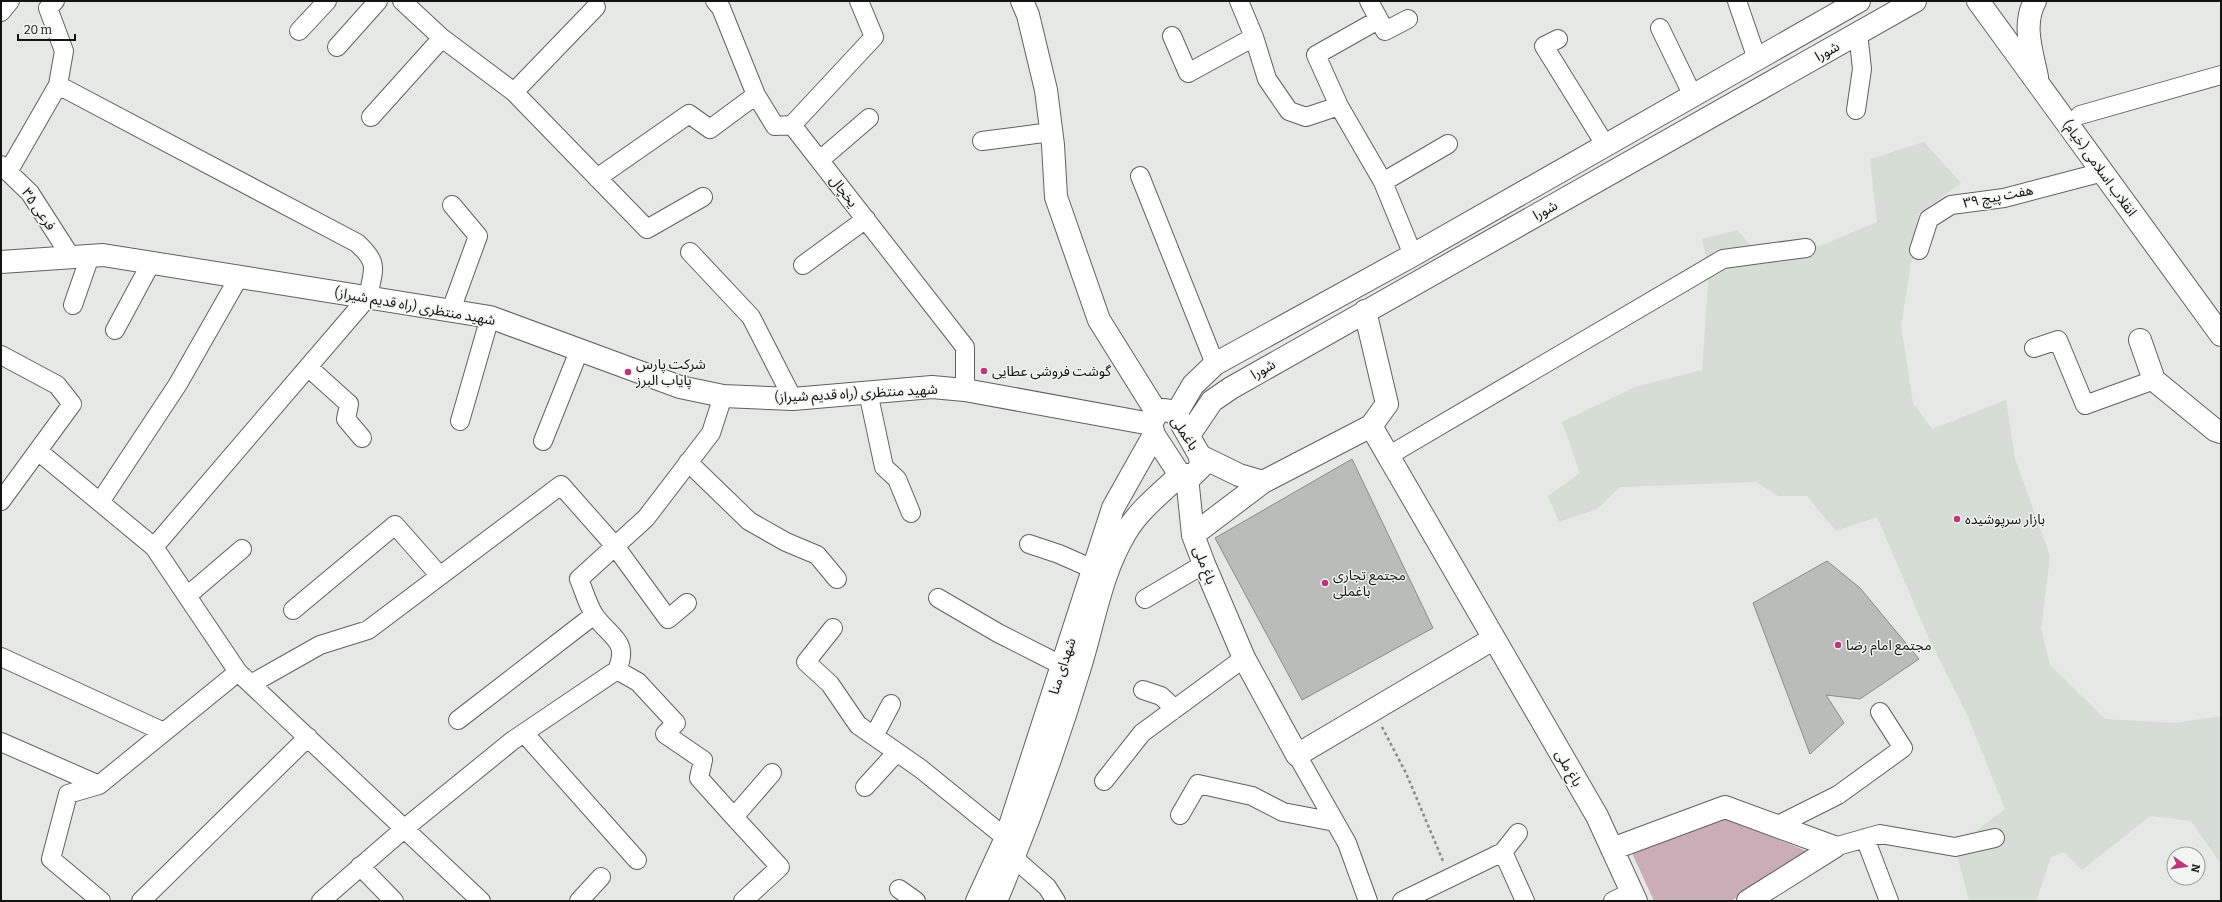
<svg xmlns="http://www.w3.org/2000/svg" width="2222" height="902" viewBox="0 0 2222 902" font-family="Bitter,'Noto Sans Arabic',serif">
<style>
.built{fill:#d5ddd4}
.green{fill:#cbadb8}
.building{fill:#b9bcb9;stroke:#8a8d8a}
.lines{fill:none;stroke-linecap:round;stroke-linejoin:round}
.street-casing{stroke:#5f625f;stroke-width:20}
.secondary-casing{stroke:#5f625f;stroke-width:24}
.path{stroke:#898b89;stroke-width:2.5;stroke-dasharray:3 3;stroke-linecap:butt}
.street{stroke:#fff;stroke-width:18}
.secondary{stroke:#fff;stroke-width:22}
.poi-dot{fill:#bc3679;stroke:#f2f6f2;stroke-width:1.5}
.labels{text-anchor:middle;stroke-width:3;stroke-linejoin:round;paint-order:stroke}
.street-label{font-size:14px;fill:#131412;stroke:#f2f6f2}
.poi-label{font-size:14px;fill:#131412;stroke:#f2f6f2;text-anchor:start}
</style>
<rect width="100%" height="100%" fill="#e5e8e5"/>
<!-- built -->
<path class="built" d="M 1924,142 L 1961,183 L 1919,214 L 1901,325 L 1913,403 L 1932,429 L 2006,400 L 2015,459 L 2050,556 L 2041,629 L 2050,665 L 2105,719 L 2175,723 L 2221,716 L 2221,864 L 2191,821 L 2150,816 L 2082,870 L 2064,852 L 2051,857 L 2036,901 L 1969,901 L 1955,847 L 2005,809 L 1969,719 L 1930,641 L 1877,517 L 1836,531 L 1807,496 L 1778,496 L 1756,482 L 1620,487 L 1597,509 L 1559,522 L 1548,496 L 1580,473 L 1562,422 L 1635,387 L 1702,370 L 1709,270 L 1702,239 L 1737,230 L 1759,255 L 1820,246 L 1877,222 L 1870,159 Z"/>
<!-- green -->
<path class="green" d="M 1727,818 L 1809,852 L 1731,901 L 1654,901 L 1632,853 Z"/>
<!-- building -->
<path class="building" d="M 1352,459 L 1433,628 L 1302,700 L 1215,538 Z
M 1827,561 L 1860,588 L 1919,659 L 1860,699 L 1826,695 L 1844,723 L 1810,754 L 1753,603 Z"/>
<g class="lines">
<!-- street casing -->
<g class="street-casing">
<path id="street" d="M 402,1 L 442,38 L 514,92 L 647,229 L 703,197
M 715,1 L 721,8 L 756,95 L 775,126 L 792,125 L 965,347 L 965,390
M 1239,1 L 1254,37 L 1267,79 L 1289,111 L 1306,117 L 1339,106
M 1369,1 L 1385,31 L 1408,19
M 1737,1 L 1757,59
M 1,12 L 10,1
M 1378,20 L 1316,55 L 1339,106 L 1383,182 L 1413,255
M 1660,28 L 1693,96
M 299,31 L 327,1
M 1172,36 L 1188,73 L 1254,37
M 1558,39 L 1544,46 L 1606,146
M 337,47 L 378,1
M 58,85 L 357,243 C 380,264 373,269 368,297 L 154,547
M 514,92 L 596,7
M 1856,110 L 1862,69 L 1858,33
M 2080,115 L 2221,75
M 371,117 L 442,38
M 792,125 L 874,37 L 859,1
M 982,141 L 1051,132
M 820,160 L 869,118
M 1,165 L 30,193 L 71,257
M 8,172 L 58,85 L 64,51 L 48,8 L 55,1
M 1140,176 L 1215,364
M 597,178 L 689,114 L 710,129 L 756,95
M 1383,182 L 1448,144
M 1919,250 L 1929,219 L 1951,205 L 2004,198 L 2103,172
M 690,252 L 751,317 L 793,399
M 803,265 L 866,219
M 73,305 L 90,256
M 451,310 L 478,236 L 452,205
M 115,330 L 151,263
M 2034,348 L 2058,340 L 2085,405 L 2154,380
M 1,355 L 57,385 L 72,404 L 1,501
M 308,367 L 349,404 L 346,419 L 362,438
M 868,392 L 884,467 L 897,479 L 911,513
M 460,421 L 490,317
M 543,441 L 579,351
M 38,451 L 154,547 L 238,672 L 481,901
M 1388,456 L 1723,259 L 1806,248
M 688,462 L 749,521 L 786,542 L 817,555 L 837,579
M 100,502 L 178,384 L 239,277
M 1029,544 L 1059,554 L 1093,569
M 187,596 L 242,549
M 938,598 L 998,633 L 1063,666
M 1145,599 L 1204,564
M 293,610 L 395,525 L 440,576
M 833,628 L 806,662 L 830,684 L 858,725 L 921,769 L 1006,838
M 1,657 L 164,732
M 617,670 L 638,682 L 676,723 L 665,734 L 703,760 L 699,778 L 734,817 L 772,773
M 251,684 L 320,645 L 368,630 L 561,485 L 615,546 L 668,619 L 687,603
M 1143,690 L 1161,696 L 1175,709
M 458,720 L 594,615
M 524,733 L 637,860
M 874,736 L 891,704
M 1,742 L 99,785 L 238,672
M 1297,755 L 1347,843 L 1368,901
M 1104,781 L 1142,733 L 1244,658
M 99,785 L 68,794 L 51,859 L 101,901
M 865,787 L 897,752
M 1180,815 L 1198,784 L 1252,796 L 1283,812 L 1335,822
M 734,817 L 780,867 L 743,901
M 1776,826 L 1838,795 L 1903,748 L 1880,712
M 1865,838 L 1889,901
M 1834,847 L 1880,834 L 1955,847 L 1995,838
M 1503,852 L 1525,901
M 1014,858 L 1047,887 L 1056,901
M 360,866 L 394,901
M 899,889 L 916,901
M 141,901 L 308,737
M 321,901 L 405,828 L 512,741 L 617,670 C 630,641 610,637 595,616 C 588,606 584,591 579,579 L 646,518 L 711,433 L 723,396
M 579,901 L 601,877
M 1402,901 L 1503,852 L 1518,833
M 1613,901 L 1632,892"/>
</g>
<!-- secondary casing -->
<g class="secondary-casing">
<path id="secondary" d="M 1022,1 L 1028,15 L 1046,90 L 1053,145 L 1056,197 L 1099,320 L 1157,413
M 1978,1 L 2221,335
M 2035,1 C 2022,25 2032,52 2037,77
M 1,262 L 103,255 L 490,317 L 680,387 L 723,396 L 793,399 L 932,387 L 965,390 L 1151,424
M 1365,311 L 1387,404 L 1371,426
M 2140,340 L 2154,380 L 2215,430 L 2221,432
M 1163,410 L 1170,411 L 1176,414 L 1200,456 L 1201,467 L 1193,475 L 1180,475 L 1154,435 L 1151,424 L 1157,413 Z
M 1176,414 L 1193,385 L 1215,364 L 1413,255 L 1859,1
M 1189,435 L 1212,401 L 1231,388 L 1915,1
M 1200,456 L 1239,475 L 1263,482
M 1187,477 L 1193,535 L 1204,564 L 1244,658 L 1297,755 L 1493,639
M 1193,535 L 1263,482 L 1371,426 L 1597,816 L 1636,901
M 1612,849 L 1725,807 L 1834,847
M 977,901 L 1006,838 L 1113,508 L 1154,435
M 996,901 C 1028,824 1056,746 1080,667 C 1094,622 1101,573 1126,532 C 1139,510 1161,493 1180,475
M 1748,901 L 1834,847"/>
</g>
<!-- path -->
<path class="path" d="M 1382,727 L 1406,773 L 1443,861"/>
<!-- street -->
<use href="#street" class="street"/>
<!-- secondary -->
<use href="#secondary" class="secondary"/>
</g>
<!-- markers -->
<g class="poi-dot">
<circle cx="984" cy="371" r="4"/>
<circle cx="628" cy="372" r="4"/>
<circle cx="1957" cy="519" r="4"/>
<circle cx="1325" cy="583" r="4"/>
<circle cx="1838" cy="645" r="4"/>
</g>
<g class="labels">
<!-- street labels -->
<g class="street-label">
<text transform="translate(1827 51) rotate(-29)" y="5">شورا</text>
<text transform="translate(2100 168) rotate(54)" y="5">انقلاب اسلامی (خیام)</text>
<text transform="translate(844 191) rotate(52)" y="5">یخچال</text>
<text transform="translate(1998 196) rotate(-11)" y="5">هفت پیچ ۳۹</text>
<text transform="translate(39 209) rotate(55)" y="5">فرعی ۳۵</text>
<text transform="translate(1545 210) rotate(-29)" y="5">شورا</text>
<text transform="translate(415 306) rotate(10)" y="5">شهید منتظری (راه قدیم شیراز)</text>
<text transform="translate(1263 369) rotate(-30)" y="5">شورا</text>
<text transform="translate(856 393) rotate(-3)" y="5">شهید منتظری (راه قدیم شیراز)</text>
<text transform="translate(1185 433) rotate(56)" y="5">باغملی</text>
<text transform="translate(1205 565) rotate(68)" y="5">باغ ملی</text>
<text transform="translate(1062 666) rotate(-72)" y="5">شهدای منا</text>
<text transform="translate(1569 768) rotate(60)" y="5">باغ ملی</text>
</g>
<!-- poi labels -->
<g class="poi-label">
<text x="636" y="369">شرکت پارس<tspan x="636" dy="16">پایاب البرز</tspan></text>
<text x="992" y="376">گوشت فروشی عطایی</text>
<text x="1965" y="524">بازار سرپوشیده</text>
<text x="1333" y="580">مجتمع تجاری<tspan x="1333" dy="16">باغملی</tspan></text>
<text x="1846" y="650">مجتمع امام رضا</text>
</g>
</g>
<!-- border -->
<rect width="2222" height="902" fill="none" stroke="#131412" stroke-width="4"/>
<!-- north arrow -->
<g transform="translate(2186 866) rotate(103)"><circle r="19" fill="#f2f6f2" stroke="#999c98"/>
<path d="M0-3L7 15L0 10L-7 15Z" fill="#bc3679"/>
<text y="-6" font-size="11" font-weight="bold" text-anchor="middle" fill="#131412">N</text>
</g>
<!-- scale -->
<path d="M18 34v6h57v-6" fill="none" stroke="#131412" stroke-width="2"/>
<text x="24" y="34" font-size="12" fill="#131412" stroke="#f2f6f2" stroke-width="3" paint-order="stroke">20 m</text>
</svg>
